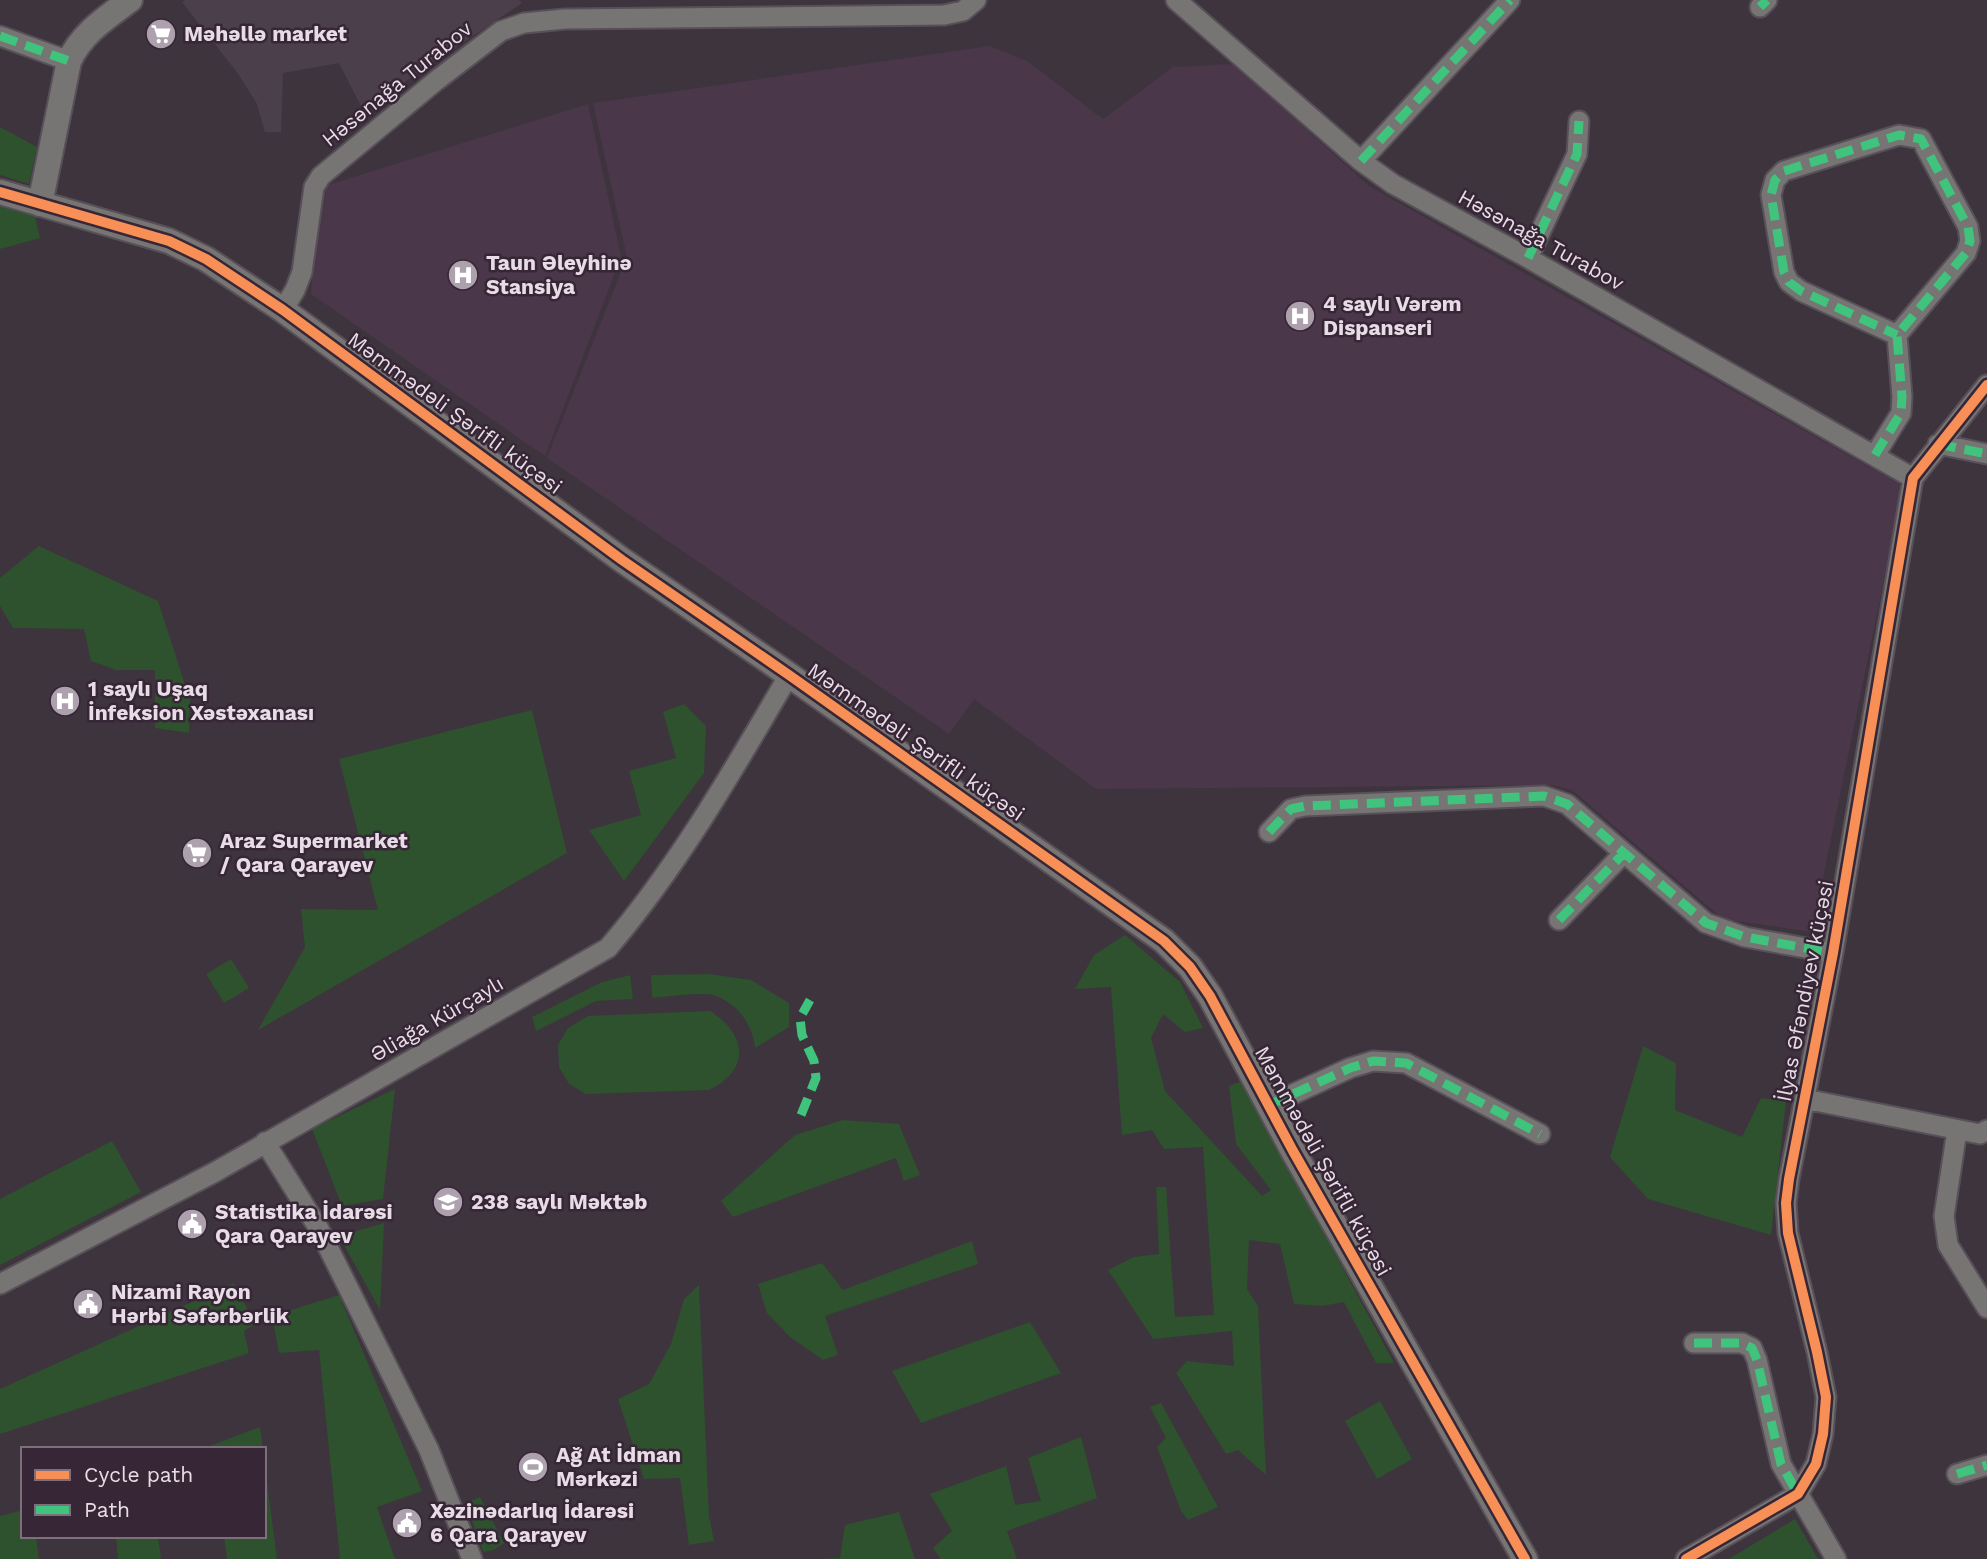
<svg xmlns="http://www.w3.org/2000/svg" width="1987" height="1559" viewBox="0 0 1987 1559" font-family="'Work Sans',sans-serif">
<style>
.built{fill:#4b374a}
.industrial{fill:#4c3f4c}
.green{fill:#2e512e}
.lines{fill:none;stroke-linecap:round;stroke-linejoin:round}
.minor-casing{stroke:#585058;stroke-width:23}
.tertiary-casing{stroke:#585058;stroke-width:28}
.minor{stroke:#777574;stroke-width:19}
.tertiary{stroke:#777574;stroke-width:24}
.quiet{stroke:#40c37c;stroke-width:9;stroke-dasharray:18 9;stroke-linecap:butt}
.cycleway-casing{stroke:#372636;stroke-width:15}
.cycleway{stroke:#f78f57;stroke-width:10}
.labels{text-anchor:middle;stroke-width:5;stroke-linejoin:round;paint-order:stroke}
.poi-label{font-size:21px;font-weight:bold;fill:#e8dce7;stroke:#372636;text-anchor:start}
.street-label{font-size:21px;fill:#e8dce7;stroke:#372636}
</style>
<rect width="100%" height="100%" fill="#3e343e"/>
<!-- built -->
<path class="built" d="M 990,46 L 1027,61 L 1103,119 L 1173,67 L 1234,64 L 1369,186 L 1903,486 L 1812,932 L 1723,919 L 1572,790 L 1552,785 L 1096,789 L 974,699 L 949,734 L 547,458 L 627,257 L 593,103 Z
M 588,104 L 621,257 L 545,456 L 311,294 L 319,195 L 328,185 Z"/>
<!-- industrial -->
<path class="industrial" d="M 185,0 L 519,0 L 522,3 L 363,110 L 339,63 L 283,73 L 281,132 L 265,132 L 257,104 L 239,75 L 182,2 Z"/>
<!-- green -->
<path class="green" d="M 0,127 L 37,147 L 29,184 L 0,175 Z
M 0,204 L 34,213 L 40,238 L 0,249 Z
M 39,546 L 158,601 L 190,700 L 189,733 L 155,728 L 155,670 L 116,670 L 91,661 L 84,629 L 13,628 L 0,606 L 0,578 Z
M 684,704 L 706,726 L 704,773 L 624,881 L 589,830 L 641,815 L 629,771 L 676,758 L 663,712 Z
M 532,710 L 567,853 L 258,1030 L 305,947 L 301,909 L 378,910 L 339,759 Z
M 1125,935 L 1180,982 L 1203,1028 L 1185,1032 L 1163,1014 L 1151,1038 L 1165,1091 L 1262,1196 L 1271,1190 L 1236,1144 L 1229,1086 L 1242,1081 L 1394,1363 L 1376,1363 L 1344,1302 L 1322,1306 L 1294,1304 L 1280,1244 L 1249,1240 L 1247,1289 L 1258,1306 L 1266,1475 L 1238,1450 L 1226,1454 L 1176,1373 L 1187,1361 L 1234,1366 L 1232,1331 L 1153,1339 L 1108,1270 L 1134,1257 L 1159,1254 L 1156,1187 L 1166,1187 L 1175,1317 L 1214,1315 L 1203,1147 L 1164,1149 L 1152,1130 L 1122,1135 L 1111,987 L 1075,989 L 1094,955 Z
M 231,959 L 249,988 L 224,1003 L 206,974 Z
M 709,974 L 751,980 L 789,1003 L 789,1027 L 755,1048 C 753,1025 737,1002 713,995 C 703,992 666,997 652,998 L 651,975 Z
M 630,975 L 633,999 L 596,1001 L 536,1031 L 532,1017 L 602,982 Z
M 710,1011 C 747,1034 751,1070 709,1090 L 586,1094 L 569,1084 L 559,1067 L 558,1045 L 568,1028 L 588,1016 Z
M 1643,1046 L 1676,1063 L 1675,1110 L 1742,1137 L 1761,1098 L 1786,1101 L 1771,1235 L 1648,1199 L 1610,1157 Z
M 395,1089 L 383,1199 L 342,1206 L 312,1129 Z
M 843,1120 L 899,1124 L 920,1175 L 904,1181 L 896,1158 L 733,1217 L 721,1201 L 795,1135 Z
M 112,1141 L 141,1192 L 0,1265 L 0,1199 Z
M 384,1223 L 380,1310 L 339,1236 Z
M 972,1241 L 978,1264 L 825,1316 L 838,1355 L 823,1360 L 790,1337 L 767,1313 L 758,1284 L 822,1263 L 843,1290 Z
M 234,1283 L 255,1324 L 244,1331 L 249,1353 L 0,1434 L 0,1389 Z
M 699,1285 L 709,1516 L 714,1541 L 689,1545 L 680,1478 L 644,1479 L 618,1399 L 649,1384 L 671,1344 L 684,1299 Z
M 339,1295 L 422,1491 L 377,1507 L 395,1559 L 340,1559 L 319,1350 L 279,1353 L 272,1316 Z
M 1030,1322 L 1061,1373 L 921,1423 L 892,1371 Z
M 1380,1401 L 1412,1459 L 1377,1479 L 1345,1421 Z
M 1161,1403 L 1218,1507 L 1188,1520 L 1181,1511 L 1157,1447 L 1166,1438 L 1150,1407 Z
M 260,1427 L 263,1449 L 202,1449 Z
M 1081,1437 L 1097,1498 L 1007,1531 L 1017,1559 L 941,1559 L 933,1548 L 952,1531 L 930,1494 L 1006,1466 L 1015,1505 L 1041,1501 L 1028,1458 Z
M 264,1458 L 277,1559 L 227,1559 L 224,1536 L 264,1536 Z
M 480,1497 L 504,1543 L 494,1550 L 483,1552 L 466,1503 Z
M 23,1510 L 23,1536 L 36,1536 L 39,1559 L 0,1559 L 0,1516 Z
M 899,1512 L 915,1559 L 822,1559 L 840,1558 L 845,1525 Z
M 1795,1519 L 1818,1559 L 1729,1559 Z
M 116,1536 L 158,1536 L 161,1559 L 118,1559 Z"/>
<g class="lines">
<!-- minor casing -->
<g class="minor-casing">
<path id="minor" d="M 1176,0 L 1361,161 L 1393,184 L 1528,258 L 1913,478
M 1760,7 L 1767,0
M 0,36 L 69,61
M 1361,161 L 1510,0
M 1528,258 L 1577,154 L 1579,121
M 283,310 L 295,290 L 302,272 L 314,187 L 321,176 L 437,80 L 501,31 L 524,23 L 565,19 L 944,15 L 963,11 L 976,0
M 1938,444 L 1987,454
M 1875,455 L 1901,413 L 1902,397 L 1897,335 L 1966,253 L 1970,241 L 1968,227 L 1921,139 L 1899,135 L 1784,171 L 1775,180 L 1771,195 L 1784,272 L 1789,282 L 1801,291 L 1897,335
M 1269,832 L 1291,809 L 1305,806 L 1544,796 L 1567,804 L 1706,923 L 1745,937 L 1833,953
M 1559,920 L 1624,853
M 1805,1099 L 1980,1134 L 1987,1130
M 1269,1105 L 1350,1068 L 1373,1061 L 1406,1063 L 1540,1134
M 1957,1130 L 1944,1216 L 1948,1245 L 1987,1308
M 265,1142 L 319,1229 L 429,1450 L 472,1559
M 0,1284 L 215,1172 L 608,948 C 679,865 734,769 789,675
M 1694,1343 L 1742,1343 L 1752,1348 L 1757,1360 L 1781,1464 L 1836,1559
M 1957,1474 L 1987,1465
M 1686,1559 L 1798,1494 L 1816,1464 L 1823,1434 L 1826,1397 L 1817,1352 L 1788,1233 L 1786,1203 L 1789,1179 L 1833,953 L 1913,478 L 1987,385"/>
</g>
<!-- tertiary casing -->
<g class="tertiary-casing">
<path id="tertiary" d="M 0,192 L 169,241 L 206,259 L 283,310 L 622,560 L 789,675 L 1164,941 L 1190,967 L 1210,996 L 1293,1151 L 1525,1559
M 40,204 L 69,61 C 82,33 106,18 130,0"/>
</g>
<!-- minor -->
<use href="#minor" class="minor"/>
<!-- tertiary -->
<use href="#tertiary" class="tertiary"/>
<!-- quiet -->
<path class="quiet" d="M 1760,7 L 1767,0
M 0,36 L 69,61
M 1361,161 L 1510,0
M 1528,258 L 1577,154 L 1579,121
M 1938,444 L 1987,454
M 1875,455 L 1901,413 L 1902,397 L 1897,335 L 1966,253 L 1970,241 L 1968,227 L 1921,139 L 1899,135 L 1784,171 L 1775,180 L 1771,195 L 1784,272 L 1789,282 L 1801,291 L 1897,335
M 1269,832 L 1291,809 L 1305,806 L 1544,796 L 1567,804 L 1706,923 L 1745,937 L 1833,953
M 1559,920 L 1624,853
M 1269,1105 L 1350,1068 L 1373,1061 L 1406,1063 L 1540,1134
M 801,1115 L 816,1078 L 814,1061 L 802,1035 L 800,1018 L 810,1000
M 1694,1343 L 1742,1343 L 1752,1348 L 1757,1360 L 1781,1464 L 1798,1494
M 1957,1474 L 1987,1465"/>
<!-- cycleway casing -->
<g class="cycleway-casing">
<path id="cycleway" d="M 0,192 L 169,241 L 206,259 L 283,310 L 622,560 L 789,675 L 1164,941 L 1190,967 L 1210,996 L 1293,1151 L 1525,1559
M 1686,1559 L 1798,1494 L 1816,1464 L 1823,1434 L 1826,1397 L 1817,1352 L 1788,1233 L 1786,1203 L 1789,1179 L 1833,953 L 1913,478 L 1987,385"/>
</g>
<!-- cycleway -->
<use href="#cycleway" class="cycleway"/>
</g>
<!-- icons -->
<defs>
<g id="supermarket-disc" transform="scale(1.575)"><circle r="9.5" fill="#aca1ac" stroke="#372636"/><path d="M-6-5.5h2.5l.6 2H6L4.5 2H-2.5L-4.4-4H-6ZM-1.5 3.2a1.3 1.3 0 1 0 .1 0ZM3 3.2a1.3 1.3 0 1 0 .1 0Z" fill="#fff"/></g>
<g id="hospital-disc" transform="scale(1.575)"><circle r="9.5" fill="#aca1ac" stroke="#372636"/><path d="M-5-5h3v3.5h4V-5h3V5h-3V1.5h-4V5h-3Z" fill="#fff"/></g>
<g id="school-disc" transform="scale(1.575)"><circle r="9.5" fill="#aca1ac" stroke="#372636"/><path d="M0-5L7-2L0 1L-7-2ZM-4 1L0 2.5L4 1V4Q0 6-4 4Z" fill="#fff"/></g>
<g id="civic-disc" transform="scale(1.575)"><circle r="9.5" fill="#aca1ac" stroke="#372636"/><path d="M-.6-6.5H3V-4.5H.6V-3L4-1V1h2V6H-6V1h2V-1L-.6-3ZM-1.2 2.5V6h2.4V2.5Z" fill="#fff"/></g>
<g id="stadium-disc" transform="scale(1.575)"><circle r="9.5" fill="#aca1ac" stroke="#372636"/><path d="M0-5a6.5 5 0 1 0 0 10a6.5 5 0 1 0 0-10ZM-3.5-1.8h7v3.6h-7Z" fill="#fff"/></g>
</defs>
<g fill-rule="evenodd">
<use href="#supermarket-disc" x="161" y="34"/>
<use href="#hospital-disc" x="463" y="275"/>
<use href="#hospital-disc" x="1300" y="316"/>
<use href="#hospital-disc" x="65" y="701"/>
<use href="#supermarket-disc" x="197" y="853"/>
<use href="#school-disc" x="448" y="1202"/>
<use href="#civic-disc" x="192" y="1224"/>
<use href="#civic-disc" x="88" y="1304"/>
<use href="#stadium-disc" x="533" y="1467"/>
<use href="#civic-disc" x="407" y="1523"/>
</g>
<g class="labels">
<!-- poi labels -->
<g class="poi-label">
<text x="184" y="41">Məhəllə market</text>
<text x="486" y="270">Taun Əleyhinə<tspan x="486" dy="24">Stansiya</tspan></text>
<text x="1323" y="311">4 saylı Vərəm<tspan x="1323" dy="24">Dispanseri</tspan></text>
<text x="88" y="696">1 saylı Uşaq<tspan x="88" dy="24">İnfeksion Xəstəxanası</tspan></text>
<text x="220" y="848">Araz Supermarket<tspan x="220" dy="24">/ Qara Qarayev</tspan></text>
<text x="471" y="1209">238 saylı Məktəb</text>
<text x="215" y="1219">Statistika İdarəsi<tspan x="215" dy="24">Qara Qarayev</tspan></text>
<text x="111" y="1299">Nizami Rayon<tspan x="111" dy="24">Hərbi Səfərbərlik</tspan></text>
<text x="556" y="1462">Ağ At İdman<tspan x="556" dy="24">Mərkəzi</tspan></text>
<text x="430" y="1518">Xəzinədarlıq İdarəsi<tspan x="430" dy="24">6 Qara Qarayev</tspan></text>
</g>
<!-- street labels -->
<g class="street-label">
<text transform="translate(397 84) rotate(-39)" y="7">Həsənağa Turabov</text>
<text transform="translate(1541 240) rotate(29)" y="7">Həsənağa Turabov</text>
<text transform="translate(455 413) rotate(36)" y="7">Məmmədəli Şərifli küçəsi</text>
<text transform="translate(916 742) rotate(35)" y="7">Məmmədəli Şərifli küçəsi</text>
<text transform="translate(1805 991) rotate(-79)" y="7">İlyas Əfəndiyev küçəsi</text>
<text transform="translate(437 1019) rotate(-30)" y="7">Əliağa Kürçaylı</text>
<text transform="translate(1323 1161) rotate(61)" y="7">Məmmədəli Şərifli küçəsi</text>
</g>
</g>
<!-- legend -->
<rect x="21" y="1447" width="245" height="91" fill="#372636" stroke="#7e6f7d" stroke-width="2"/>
<rect x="35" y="1470" width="35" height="10" fill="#f78f57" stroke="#7e6f7d" stroke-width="2"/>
<text x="84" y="1482" font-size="21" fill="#e8dce7">Cycle path</text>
<rect x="35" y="1505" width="35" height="10" fill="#40c37c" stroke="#7e6f7d" stroke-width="2"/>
<text x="84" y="1517" font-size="21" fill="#e8dce7">Path</text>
</svg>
